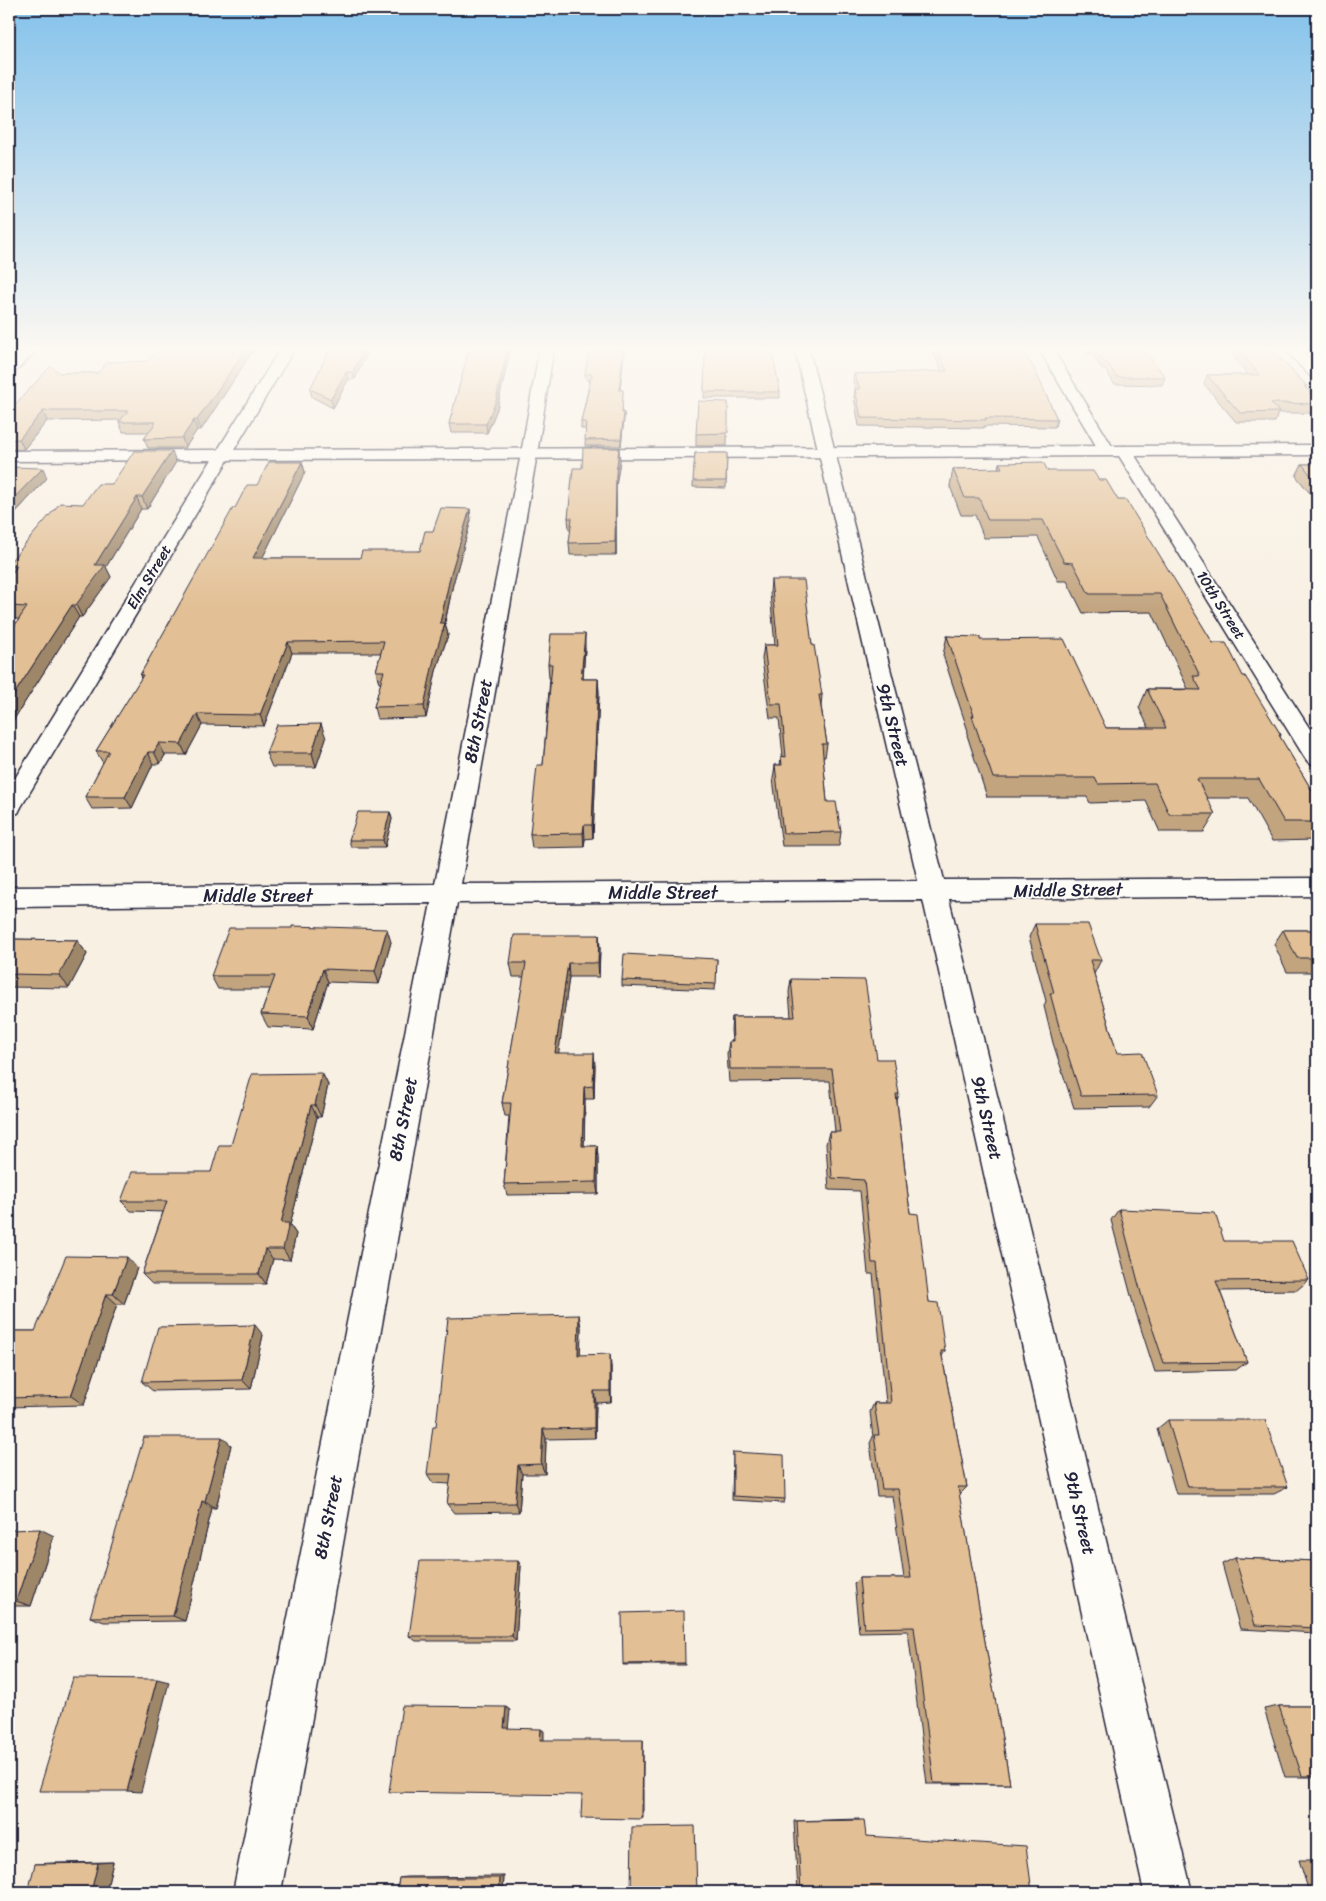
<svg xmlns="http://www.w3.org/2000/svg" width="1326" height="1901" viewBox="0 0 1326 1901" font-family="Sriracha,sans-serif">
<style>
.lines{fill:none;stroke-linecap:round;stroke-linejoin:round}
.minor-casing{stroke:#22223b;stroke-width:3}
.primary-casing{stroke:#22223b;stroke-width:3}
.minor{fill:#fdfcf7;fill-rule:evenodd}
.primary{fill:#fdfcf7;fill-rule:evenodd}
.wall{fill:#c2a47f;stroke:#22223b}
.shaded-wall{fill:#9e8668;stroke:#22223b}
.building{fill:#e2bf94;stroke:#22223b}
.labels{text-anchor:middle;stroke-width:4;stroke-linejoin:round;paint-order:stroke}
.far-street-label{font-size:15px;fill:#22223b;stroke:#fdfcf7}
.street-label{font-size:18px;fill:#22223b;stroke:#fdfcf7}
</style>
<rect width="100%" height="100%" fill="#f8f0e3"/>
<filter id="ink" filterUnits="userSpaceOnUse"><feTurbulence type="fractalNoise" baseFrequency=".02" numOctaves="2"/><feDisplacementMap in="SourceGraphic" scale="10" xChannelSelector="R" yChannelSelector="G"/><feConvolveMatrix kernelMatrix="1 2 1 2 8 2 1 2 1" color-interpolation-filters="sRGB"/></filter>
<g filter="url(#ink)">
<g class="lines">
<!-- minor casing -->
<g class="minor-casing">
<path id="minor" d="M 26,346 L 41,346 L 14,373 L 9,374 L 9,362 Z
M 282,346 L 296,346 L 21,807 L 18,813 L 9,815 L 9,788 Z
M 540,346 L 554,346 L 537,454 L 461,884 L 918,881 L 794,346 L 808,346 L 944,880 L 1317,878 L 1317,896 L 949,899 L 1192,1892 L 1144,1892 L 923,900 L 457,903 L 281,1892 L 233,1892 L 431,903 L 9,907 L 9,887 L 435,884 L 521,454 Z
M 1037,346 L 1051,346 L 1115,451 L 1113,454 L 1101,454 Z
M 1281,346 L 1296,346 L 1317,367 L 1317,379 L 1312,378 Z
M 1124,446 L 1130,448 L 1132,451 L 1317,740 L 1317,765 L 1309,763 L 1305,758 L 1116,451 L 1118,448 Z"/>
</g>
<!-- primary casing -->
<g class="primary-casing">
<path id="primary" d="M 1317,445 L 1317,455 L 9,461 L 9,451 Z"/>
</g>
<!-- minor -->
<use href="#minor" class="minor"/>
<!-- primary -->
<use href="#primary" class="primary"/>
</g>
<!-- wall -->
<path class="wall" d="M 256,346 L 201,430 L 197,430 L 185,448 L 148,448 L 144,439 L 149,432 L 123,432 L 119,422 L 120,420 L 47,421 L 24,449 L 9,450 L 9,411 L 60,373 L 98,373 L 148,361 Z
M 370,346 L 355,379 L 348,380 L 333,408 L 312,397 L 310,389 Z
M 470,346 L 511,346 L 497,409 L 487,433 L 451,433 L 449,424 Z
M 590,346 L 625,346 L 620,390 L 623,390 L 622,413 L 624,413 L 624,419 L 621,446 L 585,446 L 586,429 L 581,429 L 581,422 L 590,380 L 586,380 L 585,374 Z
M 686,346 L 771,346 L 780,392 L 780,398 L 704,398 L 705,351 L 686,351 Z
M 930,346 L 1020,346 L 1057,419 L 1055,427 L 984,426 L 984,428 L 859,426 L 854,397 L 855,389 L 856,389 L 853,382 L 854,374 L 942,372 Z
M 1081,346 L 1141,346 L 1165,377 L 1162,385 L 1114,384 L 1106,370 L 1103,370 L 1091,354 L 1086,354 Z
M 1225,346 L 1268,346 L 1307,386 L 1306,388 L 1317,400 L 1317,411 L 1316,413 L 1278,413 L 1275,422 L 1236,422 L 1204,384 L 1207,375 L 1248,375 Z
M 728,402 L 727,446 L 696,446 L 696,434 Z
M 695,453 L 727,453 L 726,488 L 693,487 Z
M 9,456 L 12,463 L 9,467 L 47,478 L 16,512 L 9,512 Z
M 620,460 L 616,486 L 616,555 L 570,555 L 569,543 L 571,530 L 569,530 L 568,518 L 582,468 Z
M 176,462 L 147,509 L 141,509 L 106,567 L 111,577 L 82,617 L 79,617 L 9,727 L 9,634 L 19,619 L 9,619 L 9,577 L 10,575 L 9,572 L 9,563 L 83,504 L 112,484 Z
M 302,462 L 305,472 L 262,558 L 360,558 L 420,551 L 433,531 L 471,520 L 453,584 L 445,623 L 448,635 L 436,671 L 426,718 L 377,719 L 374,707 L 381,683 L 379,683 L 376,671 L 381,653 L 292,653 L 264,726 L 202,725 L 186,755 L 165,755 L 160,764 L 153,764 L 132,808 L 92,809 L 85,797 L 103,763 L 96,751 L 141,679 L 140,675 L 257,485 Z
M 999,463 L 1099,480 L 1118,500 L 1213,643 L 1243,676 L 1281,735 L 1280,737 L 1317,799 L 1317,840 L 1272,841 L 1248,798 L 1206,798 L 1215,814 L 1204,832 L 1160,832 L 1146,801 L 1090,803 L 1087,797 L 987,797 L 967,735 L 968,731 L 943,655 L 947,636 L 980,640 L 1106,728 L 1149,728 L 1139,708 L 1147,689 L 1188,689 L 1152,612 L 1083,613 L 1067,581 L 1058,581 L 1038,537 L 984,538 L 975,515 L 961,515 L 950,486 L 953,469 L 998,469 Z
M 1302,464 L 1317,464 L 1317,502 L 1296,476 Z
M 771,580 L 812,645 L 822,695 L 821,706 L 827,744 L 825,757 L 823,757 L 827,802 L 841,832 L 839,846 L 782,846 L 773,779 L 775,765 L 780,765 L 781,756 L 783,756 L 779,718 L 770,718 L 762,659 L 764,645 L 775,645 L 770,593 Z
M 585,648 L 583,679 L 598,679 L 599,693 L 593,838 L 585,839 L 584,847 L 532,848 L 530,834 L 543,765 L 550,678 L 549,678 L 548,664 Z
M 326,738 L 316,767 L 272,767 L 266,753 Z
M 390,812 L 392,819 L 385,847 L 351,847 L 349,840 Z
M 1035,924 L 1101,960 L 1094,974 L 1117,1053 L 1158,1095 L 1149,1107 L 1074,1108 L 1053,1043 L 1044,1006 L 1046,1001 L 1029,937 Z
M 1283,930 L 1317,930 L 1317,972 L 1287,972 L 1274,944 Z
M 599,935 L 600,949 L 599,977 L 569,977 L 558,1053 L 595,1065 L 594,1099 L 585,1099 L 584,1146 L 597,1146 L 598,1158 L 598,1194 L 507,1195 L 504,1184 L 509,1116 L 505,1116 L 502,1103 L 524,977 L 513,977 L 510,963 Z
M 9,939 L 77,940 L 87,954 L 69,988 L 9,987 Z
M 391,942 L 379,984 L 328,982 L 313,1029 L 268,1027 L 261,1014 L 270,989 L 218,989 L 211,976 Z
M 717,959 L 715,990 L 622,986 L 622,980 Z
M 791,979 L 877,1059 L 899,1094 L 897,1101 L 910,1213 L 929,1302 L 945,1351 L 942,1356 L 967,1487 L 960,1494 L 959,1494 L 1010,1784 L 927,1784 L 908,1631 L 859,1632 L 854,1583 L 859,1578 L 904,1578 L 892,1496 L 877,1496 L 870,1443 L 873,1437 L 870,1412 L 874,1403 L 886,1403 L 873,1274 L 868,1274 L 860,1191 L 829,1190 L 826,1144 L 829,1132 L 835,1132 L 830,1081 L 729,1082 L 727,1054 L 729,1041 L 732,1041 L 731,1030 L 732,1017 L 791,1017 L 789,992 Z
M 322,1073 L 328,1085 L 321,1117 L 317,1117 L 290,1225 L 296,1234 L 290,1260 L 273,1259 L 266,1284 L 152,1284 L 142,1274 L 163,1212 L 131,1211 L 121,1201 L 211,1172 L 231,1145 Z
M 1119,1209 L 1224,1241 L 1309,1280 L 1297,1290 L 1220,1291 L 1247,1362 L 1236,1370 L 1155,1372 L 1134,1307 L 1111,1220 Z
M 137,1268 L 124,1304 L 117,1304 L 84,1405 L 9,1407 L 9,1331 L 35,1331 Z
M 581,1327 L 580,1355 L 611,1366 L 611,1402 L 596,1403 L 595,1438 L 546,1439 L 545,1474 L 522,1474 L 519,1512 L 454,1513 L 447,1504 L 450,1484 L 433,1483 L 427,1474 Z
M 263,1335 L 251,1389 L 153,1391 L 142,1382 Z
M 1168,1420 L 1288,1487 L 1274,1494 L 1176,1494 L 1157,1429 Z
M 231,1445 L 216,1508 L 212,1508 L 185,1621 L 104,1622 L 90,1617 Z
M 733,1452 L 785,1499 L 784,1503 L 732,1500 L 733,1456 Z
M 9,1530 L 54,1536 L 31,1606 L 9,1606 Z
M 1235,1558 L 1317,1561 L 1317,1633 L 1240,1629 L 1222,1564 Z
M 518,1561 L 521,1566 L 516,1641 L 416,1641 L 409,1636 Z
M 685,1663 L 685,1665 L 623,1665 L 623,1664 Z
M 1279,1706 L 1317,1706 L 1317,1777 L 1285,1777 L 1264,1709 Z
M 859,1819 L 866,1836 L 1032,1892 L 798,1892 L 794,1821 Z
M 1299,1860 L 1317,1860 L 1317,1892 L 1309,1892 Z
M 113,1862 L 106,1892 L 35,1864 L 52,1863 Z
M 504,1876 L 503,1892 L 397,1892 L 399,1878 L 406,1877 Z"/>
<!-- shaded-wall -->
<path class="shaded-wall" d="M 248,346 L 256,346 L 201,430 L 197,420 Z
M 365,346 L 370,346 L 355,379 L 353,372 Z
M 508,346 L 511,346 L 497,409 L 487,433 L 486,424 Z
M 624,346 L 625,346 L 619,396 L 619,390 Z
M 346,372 L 348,380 L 333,408 L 331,399 Z
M 43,411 L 47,421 L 24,449 L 19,439 Z
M 624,413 L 624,419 L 621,446 L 621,439 Z
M 194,420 L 197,430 L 185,448 L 182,438 Z
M 619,448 L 620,460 L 616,486 L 616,555 L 616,474 Z
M 172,451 L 176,462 L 147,509 L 142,497 Z
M 9,456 L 12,463 L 9,467 Z
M 302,462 L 305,472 L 257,569 L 253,558 Z
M 43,468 L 47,478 L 16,512 L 11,501 Z
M 137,497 L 141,509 L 106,567 L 111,577 L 82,617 L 76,605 L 95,565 Z
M 470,509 L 471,520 L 453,584 L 443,631 L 445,623 L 448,635 L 436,671 L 426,718 L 424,706 L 440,623 L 451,573 Z
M 72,605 L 79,617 L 9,727 L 9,702 Z
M 585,634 L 585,648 L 582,693 L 581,679 Z
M 288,642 L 292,653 L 264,726 L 260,715 Z
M 598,679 L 599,693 L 593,838 L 592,825 Z
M 197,714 L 202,725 L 186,755 L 181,744 Z
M 321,724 L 326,738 L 316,767 L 312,753 Z
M 159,743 L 165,755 L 160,764 L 154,752 Z
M 148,752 L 153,764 L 132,808 L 125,797 Z
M 390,812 L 392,819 L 385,847 L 383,840 Z
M 584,825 L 585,839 L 584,847 L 583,833 Z
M 387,929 L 391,942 L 379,984 L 375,971 Z
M 599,935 L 600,949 L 599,977 L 598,963 Z
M 77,940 L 87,954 L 69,988 L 59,975 Z
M 568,963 L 569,977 L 557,1066 L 555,1053 Z
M 323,969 L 328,982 L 313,1029 L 308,1016 Z
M 594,1053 L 595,1065 L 594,1099 L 593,1086 Z
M 322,1073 L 328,1085 L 321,1117 L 315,1105 Z
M 9,1081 L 13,1085 L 9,1093 Z
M 584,1087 L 585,1099 L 584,1158 L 582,1146 Z
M 311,1105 L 317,1117 L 290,1225 L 296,1234 L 290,1260 L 283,1249 L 281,1223 Z
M 597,1146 L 598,1158 L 598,1194 L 596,1182 Z
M 265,1249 L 273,1259 L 266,1284 L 259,1274 Z
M 127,1257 L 137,1268 L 124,1304 L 113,1294 Z
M 106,1294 L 117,1304 L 84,1405 L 71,1396 Z
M 579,1315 L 581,1327 L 580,1367 L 578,1355 Z
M 255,1325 L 263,1335 L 251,1389 L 242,1380 Z
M 610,1354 L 611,1366 L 611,1402 L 610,1391 Z
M 594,1391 L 596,1403 L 595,1438 L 594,1428 Z
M 543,1429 L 546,1439 L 545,1474 L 541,1464 Z
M 222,1437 L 231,1445 L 216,1508 L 205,1501 Z
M 518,1465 L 522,1474 L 519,1512 L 515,1503 Z
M 202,1501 L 212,1508 L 185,1621 L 173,1616 Z
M 40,1529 L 54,1536 L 31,1606 L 16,1601 Z
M 518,1561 L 521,1566 L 516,1641 L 512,1636 Z
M 157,1679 L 169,1682 L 141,1792 L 127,1791 Z
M 506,1707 L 510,1710 L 508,1730 L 504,1728 Z
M 541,1729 L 544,1731 L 544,1741 L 540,1740 Z
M 643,1740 L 643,1818 L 642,1819 Z
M 113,1862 L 106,1892 L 91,1892 L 98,1863 Z
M 504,1876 L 503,1892 L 499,1892 L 500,1878 Z"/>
<!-- building -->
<path class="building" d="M 161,346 L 248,346 L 197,420 L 194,420 L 182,438 L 144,439 L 156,422 L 119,422 L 128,411 L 43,411 L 19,439 L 9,440 L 9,411 L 51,366 L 60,373 L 98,373 L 107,362 L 148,361 Z
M 331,346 L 365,346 L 353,372 L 346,372 L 331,399 L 310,389 Z
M 470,346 L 508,346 L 496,401 L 486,424 L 449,424 Z
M 590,346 L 624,346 L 619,390 L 623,390 L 622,413 L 624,413 L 621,439 L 585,440 L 586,422 L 581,422 L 592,374 L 585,374 Z
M 705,346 L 771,346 L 780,392 L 704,392 Z
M 935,346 L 1020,346 L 1035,370 L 1057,419 L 985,418 L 986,420 L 861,418 L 855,389 L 860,389 L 854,374 L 947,371 Z
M 1088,346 L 1141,346 L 1165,377 L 1116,377 L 1108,363 L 1105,363 L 1093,347 Z
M 1235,346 L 1268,346 L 1307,386 L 1304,386 L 1317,400 L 1317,404 L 1271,403 L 1279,412 L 1240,413 L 1207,375 L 1260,375 Z
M 698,401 L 728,402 L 728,433 L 696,434 Z
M 583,448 L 619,448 L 616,474 L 615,542 L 569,543 L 572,518 L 568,518 L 573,468 L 582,468 Z
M 134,451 L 172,451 L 142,497 L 137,497 L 95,565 L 105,565 L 76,605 L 72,605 L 9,702 L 9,634 L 27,607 L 9,606 L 9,577 L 17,566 L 9,566 L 9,563 L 60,503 L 83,504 L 98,484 L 112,484 Z
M 695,453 L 727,453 L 726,481 L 693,481 Z
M 269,462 L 302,462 L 253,558 L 360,558 L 362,551 L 420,551 L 425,531 L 433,531 L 441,508 L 470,509 L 451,573 L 440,623 L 445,623 L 434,659 L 424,706 L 374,707 L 384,671 L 376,671 L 384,641 L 288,642 L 260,715 L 197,714 L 181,744 L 159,743 L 154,752 L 148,752 L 125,797 L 85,797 L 109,751 L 96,751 L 143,675 L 140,675 L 233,508 L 235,508 L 247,485 L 257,485 Z
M 1043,462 L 1048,471 L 1093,471 L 1099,480 L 1106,480 L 1118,500 L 1126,500 L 1213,643 L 1226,643 L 1243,676 L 1245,676 L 1281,735 L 1279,735 L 1317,799 L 1317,822 L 1284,822 L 1259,779 L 1197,779 L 1215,814 L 1169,814 L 1155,783 L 1098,784 L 1095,778 L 993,778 L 972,716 L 974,716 L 947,636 L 980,637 L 980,640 L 1064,639 L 1106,728 L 1166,728 L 1147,689 L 1201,690 L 1193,676 L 1200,676 L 1160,594 L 1089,594 L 1073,563 L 1064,562 L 1043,520 L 988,520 L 979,498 L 965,498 L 953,469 L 1002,468 L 999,463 Z
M 1302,464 L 1317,464 L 1317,483 Z
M 9,467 L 43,468 L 11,501 L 9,501 Z
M 771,580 L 804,580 L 812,645 L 814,645 L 822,695 L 819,695 L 827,744 L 822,744 L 827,802 L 836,802 L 841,832 L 783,833 L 775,765 L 782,765 L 781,756 L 786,757 L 781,704 L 771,704 L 764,645 L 778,645 Z
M 551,634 L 585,634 L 581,679 L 598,679 L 592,825 L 584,825 L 583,833 L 530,834 L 537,765 L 543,765 L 552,664 L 548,664 Z
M 321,724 L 312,753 L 266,753 L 277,725 Z
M 358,812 L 390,812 L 383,840 L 349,840 Z
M 1035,924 L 1088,924 L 1101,960 L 1090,960 L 1117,1053 L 1142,1052 L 1158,1095 L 1081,1096 L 1060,1030 L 1050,993 L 1054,993 Z
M 292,926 L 387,929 L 375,971 L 323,969 L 308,1016 L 261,1014 L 275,976 L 211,976 L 229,928 L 292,928 Z
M 1283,930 L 1317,930 L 1317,958 L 1297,958 Z
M 514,935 L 599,935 L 598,963 L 568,963 L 555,1053 L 594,1053 L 593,1086 L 584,1087 L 582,1146 L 597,1146 L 596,1182 L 504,1184 L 511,1103 L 502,1103 L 526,963 L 510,963 Z
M 9,939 L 77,940 L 59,975 L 9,974 Z
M 624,954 L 717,959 L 716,984 L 622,980 Z
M 791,979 L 865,980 L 877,1059 L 893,1059 L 899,1094 L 896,1094 L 910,1213 L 918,1214 L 929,1302 L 938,1303 L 945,1351 L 941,1351 L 967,1487 L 958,1487 L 1010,1784 L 934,1783 L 914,1627 L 864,1628 L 859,1578 L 911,1578 L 898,1489 L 882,1489 L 874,1435 L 879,1435 L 874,1403 L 891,1403 L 877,1263 L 872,1263 L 864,1180 L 832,1178 L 829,1132 L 840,1132 L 832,1069 L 730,1069 L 729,1041 L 733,1041 L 732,1017 L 795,1017 Z
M 322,1073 L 315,1105 L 311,1105 L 281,1223 L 289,1223 L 283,1249 L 265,1249 L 259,1274 L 142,1274 L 167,1201 L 121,1201 L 132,1172 L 211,1172 L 219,1145 L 231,1145 L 252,1074 Z
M 1119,1209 L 1215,1213 L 1224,1241 L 1292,1241 L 1309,1280 L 1216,1281 L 1247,1362 L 1164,1363 L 1142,1297 Z
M 66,1256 L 127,1257 L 113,1294 L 106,1294 L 71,1396 L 9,1398 L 9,1331 L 35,1331 Z
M 579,1315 L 578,1355 L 610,1354 L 610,1391 L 594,1391 L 594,1428 L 543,1429 L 541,1464 L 518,1465 L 515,1503 L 447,1504 L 451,1474 L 427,1474 L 433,1426 L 436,1426 L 448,1318 Z
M 255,1325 L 242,1380 L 142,1382 L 158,1327 Z
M 1168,1420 L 1265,1420 L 1288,1487 L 1188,1487 Z
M 144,1437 L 222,1437 L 205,1501 L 202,1501 L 173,1616 L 90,1617 Z
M 733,1452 L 784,1455 L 785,1499 L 733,1496 Z
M 40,1529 L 16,1601 L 9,1601 L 9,1530 Z
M 1235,1558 L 1317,1561 L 1317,1628 L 1255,1625 Z
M 420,1561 L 518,1561 L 512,1636 L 409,1636 Z
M 684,1611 L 685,1663 L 623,1664 L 622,1613 Z
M 73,1678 L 157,1679 L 127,1791 L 39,1791 Z
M 402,1706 L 506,1707 L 504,1728 L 541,1729 L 540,1740 L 643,1740 L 642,1819 L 581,1818 L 582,1795 L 389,1792 Z
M 1279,1706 L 1317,1706 L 1317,1776 L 1302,1776 Z
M 864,1820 L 866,1836 L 1026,1846 L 1032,1892 L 801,1892 L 797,1821 Z
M 695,1826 L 697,1892 L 631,1892 L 632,1827 Z
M 98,1863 L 91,1892 L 28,1892 L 35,1864 Z
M 399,1878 L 500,1878 L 499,1892 L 397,1892 Z"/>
</g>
<!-- sky -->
<linearGradient id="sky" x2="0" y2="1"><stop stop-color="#84c2eb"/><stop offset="0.57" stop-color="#fcf8f2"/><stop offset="1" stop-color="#fcf8f2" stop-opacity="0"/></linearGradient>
<rect width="1326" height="612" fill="url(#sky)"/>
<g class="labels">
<!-- far-street labels -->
<g class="far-street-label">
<text transform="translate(149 577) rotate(-59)" y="5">Elm Street</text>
<text transform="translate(1221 605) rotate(58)" y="5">10th Street</text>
</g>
<!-- street labels -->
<g class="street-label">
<text transform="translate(478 721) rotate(-79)" y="6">8th Street</text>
<text transform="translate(893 725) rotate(76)" y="6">9th Street</text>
<text transform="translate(1068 890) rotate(-1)" y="6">Middle Street</text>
<text x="663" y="899">Middle Street</text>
<text x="258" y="902">Middle Street</text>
<text transform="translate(987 1118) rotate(77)" y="6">9th Street</text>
<text transform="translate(403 1119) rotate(-79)" y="6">8th Street</text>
<text transform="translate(1080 1513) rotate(77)" y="6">9th Street</text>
<text transform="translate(328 1517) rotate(-79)" y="6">8th Street</text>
</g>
</g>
<!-- margin -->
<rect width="1326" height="1901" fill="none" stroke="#fdfcf7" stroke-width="30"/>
<rect x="15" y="15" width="1296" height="1871" fill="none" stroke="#22223b" stroke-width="2" filter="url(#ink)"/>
</svg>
